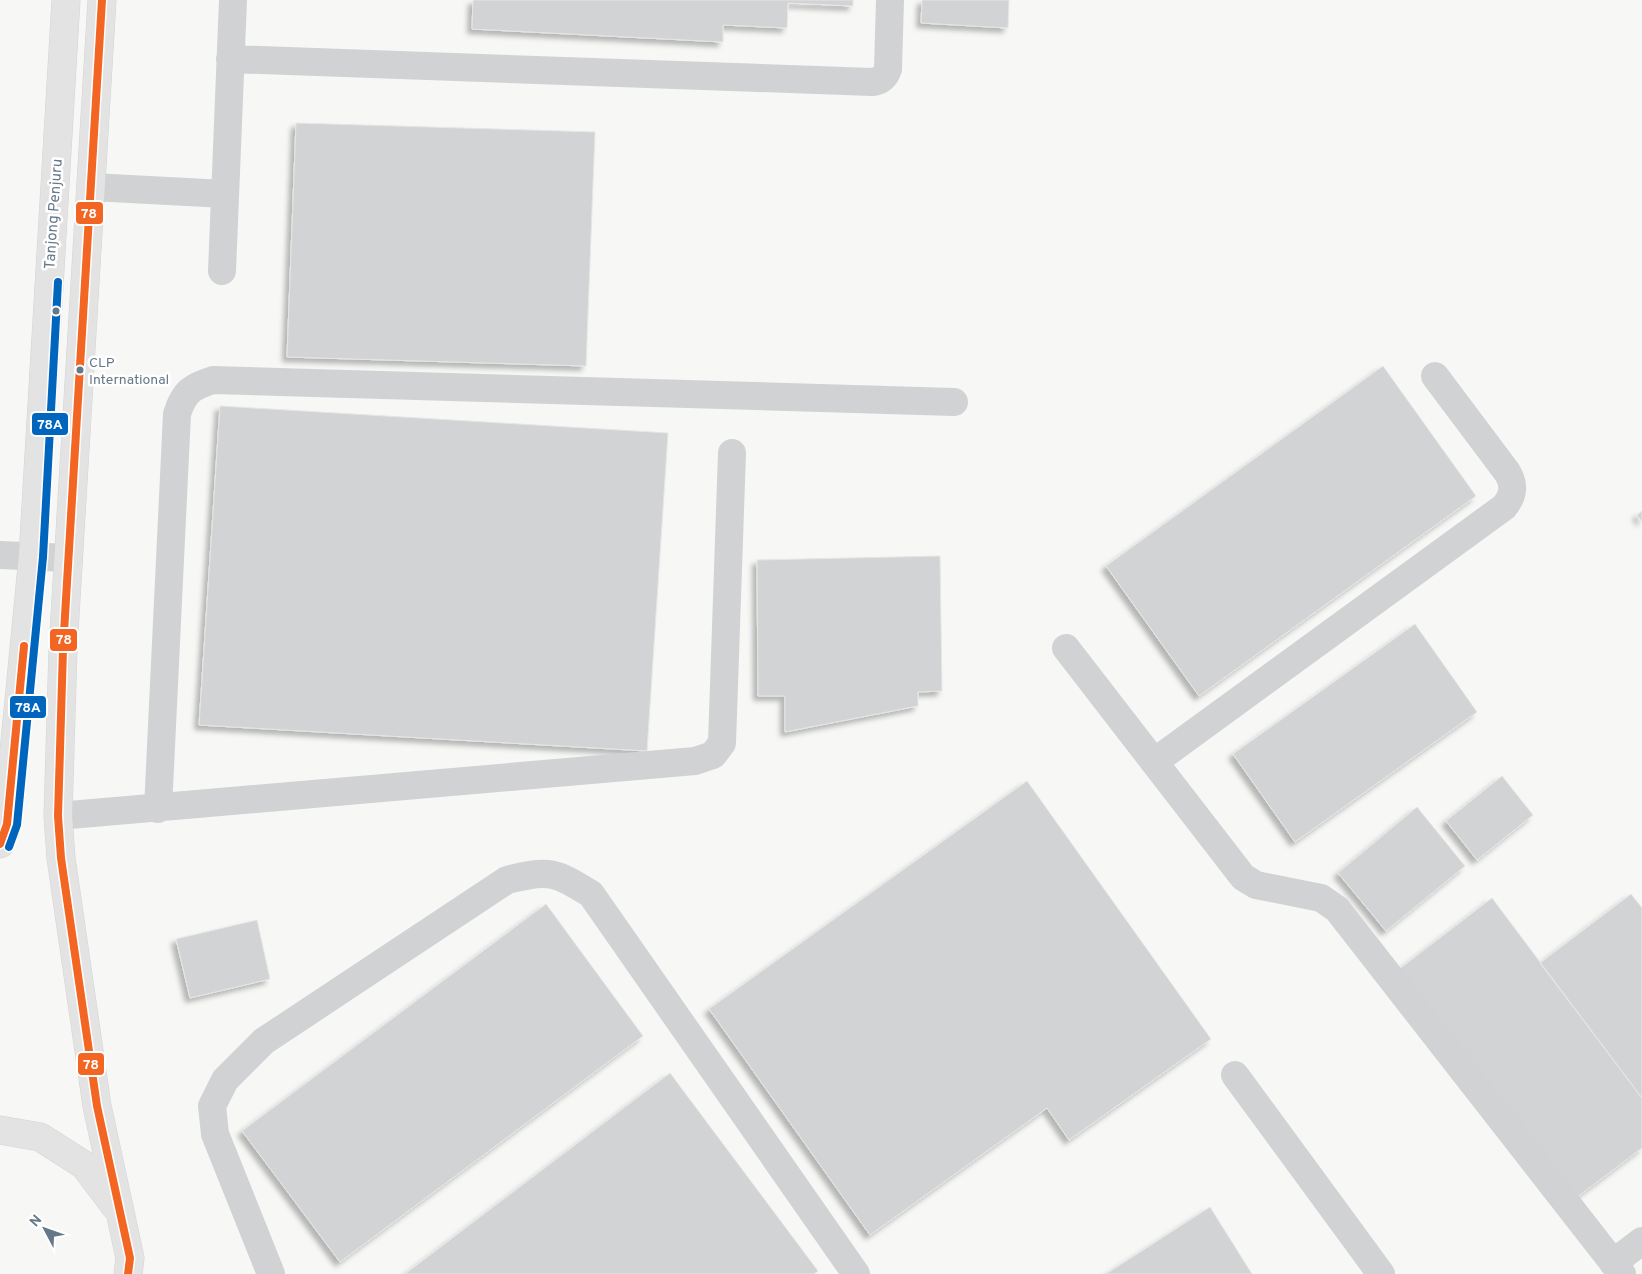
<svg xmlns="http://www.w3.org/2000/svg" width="1642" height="1274" viewBox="0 0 1642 1274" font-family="Overpass,sans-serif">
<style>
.building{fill:#d2d3d4;stroke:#e6e6e6;filter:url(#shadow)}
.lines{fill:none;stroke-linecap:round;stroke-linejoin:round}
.major-casing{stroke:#d3d4d5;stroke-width:29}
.minor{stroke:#d1d2d3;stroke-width:28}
.major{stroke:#e3e3e4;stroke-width:28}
.bus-1-casing{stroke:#fff;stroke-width:11}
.bus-2-casing{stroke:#fff;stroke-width:11}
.bus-1{stroke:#f26522;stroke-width:8}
.bus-2{stroke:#0065bd;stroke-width:8}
.bus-dot{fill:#657889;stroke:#fff;stroke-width:2}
.labels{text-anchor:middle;stroke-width:5;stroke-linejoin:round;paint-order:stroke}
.bus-label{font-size:14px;fill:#657889;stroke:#fff;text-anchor:start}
.street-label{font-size:15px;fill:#657889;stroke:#fff}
.line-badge{stroke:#fff;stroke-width:2}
.badge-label{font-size:14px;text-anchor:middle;font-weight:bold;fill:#fff}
</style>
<defs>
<filter id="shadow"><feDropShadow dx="-4.5" dy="4.5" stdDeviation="2.5" flood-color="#0004"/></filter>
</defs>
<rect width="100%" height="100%" fill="#f7f7f6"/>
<!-- building -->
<path class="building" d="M 473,0 L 853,0 L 853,6 L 788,3 L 787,28 L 723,25 L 723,42 L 472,29 Z
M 922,0 L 1009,0 L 1008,28 L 921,23 Z
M 296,123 L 595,132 L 586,366 L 287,357 Z
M 1383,366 L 1476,496 L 1199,696 L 1106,566 Z
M 220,406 L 668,433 L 647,751 L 199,725 Z
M 1642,511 L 1642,522 L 1637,515 Z
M 940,556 L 942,691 L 918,692 L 918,706 L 785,732 L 785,696 L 758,696 L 757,560 Z
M 1415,624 L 1477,712 L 1295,842 L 1233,754 Z
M 1502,776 L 1533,815 L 1477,860 L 1446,821 Z
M 1027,781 L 1211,1039 L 1069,1140 L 1047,1108 L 870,1235 L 709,1009 Z
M 1417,807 L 1465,866 L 1386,931 L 1338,873 Z
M 1631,894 L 1642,908 L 1642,1098 L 1540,963 Z
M 1492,898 L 1642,1098 L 1642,1148 L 1572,1201 L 1398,970 Z
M 546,904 L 643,1036 L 340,1262 L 242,1131 Z
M 257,920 L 270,979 L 190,998 L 176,939 Z
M 670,1073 L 818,1271 L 814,1274 L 405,1274 Z
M 1210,1207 L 1252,1274 L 1106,1274 Z"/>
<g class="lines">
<!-- major casing -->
<g class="major-casing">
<path id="major" d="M 102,0 L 63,649 L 58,816 L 61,858 L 97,1106 L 130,1258 L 128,1274
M 0,844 L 7,824 L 33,556 L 66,0
M 0,1130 L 40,1137 L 84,1165 L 115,1206"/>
</g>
<!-- minor -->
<path class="minor" d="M 230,59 L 872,82 C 881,81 885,78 888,69 L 890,0
M 92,187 L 225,194
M 222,271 L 233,0
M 0,555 L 69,558
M 1066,648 L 1243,877 L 1256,885 L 1321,898 L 1337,909 L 1622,1274
M 1154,762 L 1504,507 C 1514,495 1515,485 1507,472 L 1435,376
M 158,809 L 177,414 C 184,392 191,387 213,380 L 954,402
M 58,816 L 695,761 L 713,755 L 722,743 L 732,453
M 1235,1075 L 1381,1274
M 1613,1263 L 1642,1241
M 271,1274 L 215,1134 L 212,1106 L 225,1080 L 264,1041 L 507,880 C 550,869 555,872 591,894 L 856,1274"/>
<!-- major -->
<use href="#major" class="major"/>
<!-- bus-1 casing -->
<g class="bus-1-casing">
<path id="bus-1" d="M 102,0 L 63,649 L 58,816 L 61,858 L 97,1106 L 130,1258 L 128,1274
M 0,844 L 7,824 L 24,646"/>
</g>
<!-- bus-2 casing -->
<g class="bus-2-casing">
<path id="bus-2" d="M 9,847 L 17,825 L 43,557 L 58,282"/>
</g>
<!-- bus-1 -->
<use href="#bus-1" class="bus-1"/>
<!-- bus-2 -->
<use href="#bus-2" class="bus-2"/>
</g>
<!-- markers -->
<g class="bus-dot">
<circle cx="56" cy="311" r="4.5"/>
<circle cx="80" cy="370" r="4.5"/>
</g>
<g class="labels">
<!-- bus labels -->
<g class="bus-label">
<text x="89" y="367">CLP<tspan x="89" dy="17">International</tspan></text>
</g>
<!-- street labels -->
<g class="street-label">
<text transform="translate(53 214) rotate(-86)" y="5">Tanjong Penjuru</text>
</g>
</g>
<g class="line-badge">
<rect x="75" y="201" width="29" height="24" rx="5" fill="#f26522"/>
<rect x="31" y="412" width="38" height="24" rx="5" fill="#0065bd"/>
<rect x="49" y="628" width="29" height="24" rx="5" fill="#f26522"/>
<rect x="9" y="695" width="38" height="24" rx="5" fill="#0065bd"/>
<rect x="77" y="1052" width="28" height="24" rx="5" fill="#f26522"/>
</g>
<g class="badge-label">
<text x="89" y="218">78</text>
<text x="50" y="429">78A</text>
<text x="64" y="644">78</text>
<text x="28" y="712">78A</text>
<text x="91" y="1069">78</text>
</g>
<!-- north arrow -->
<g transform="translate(45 1229) rotate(311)" stroke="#ffffff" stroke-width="4" paint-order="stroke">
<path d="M0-4L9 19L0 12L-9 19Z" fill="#657889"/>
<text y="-8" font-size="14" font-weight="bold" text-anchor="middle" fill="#657889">N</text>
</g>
</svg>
